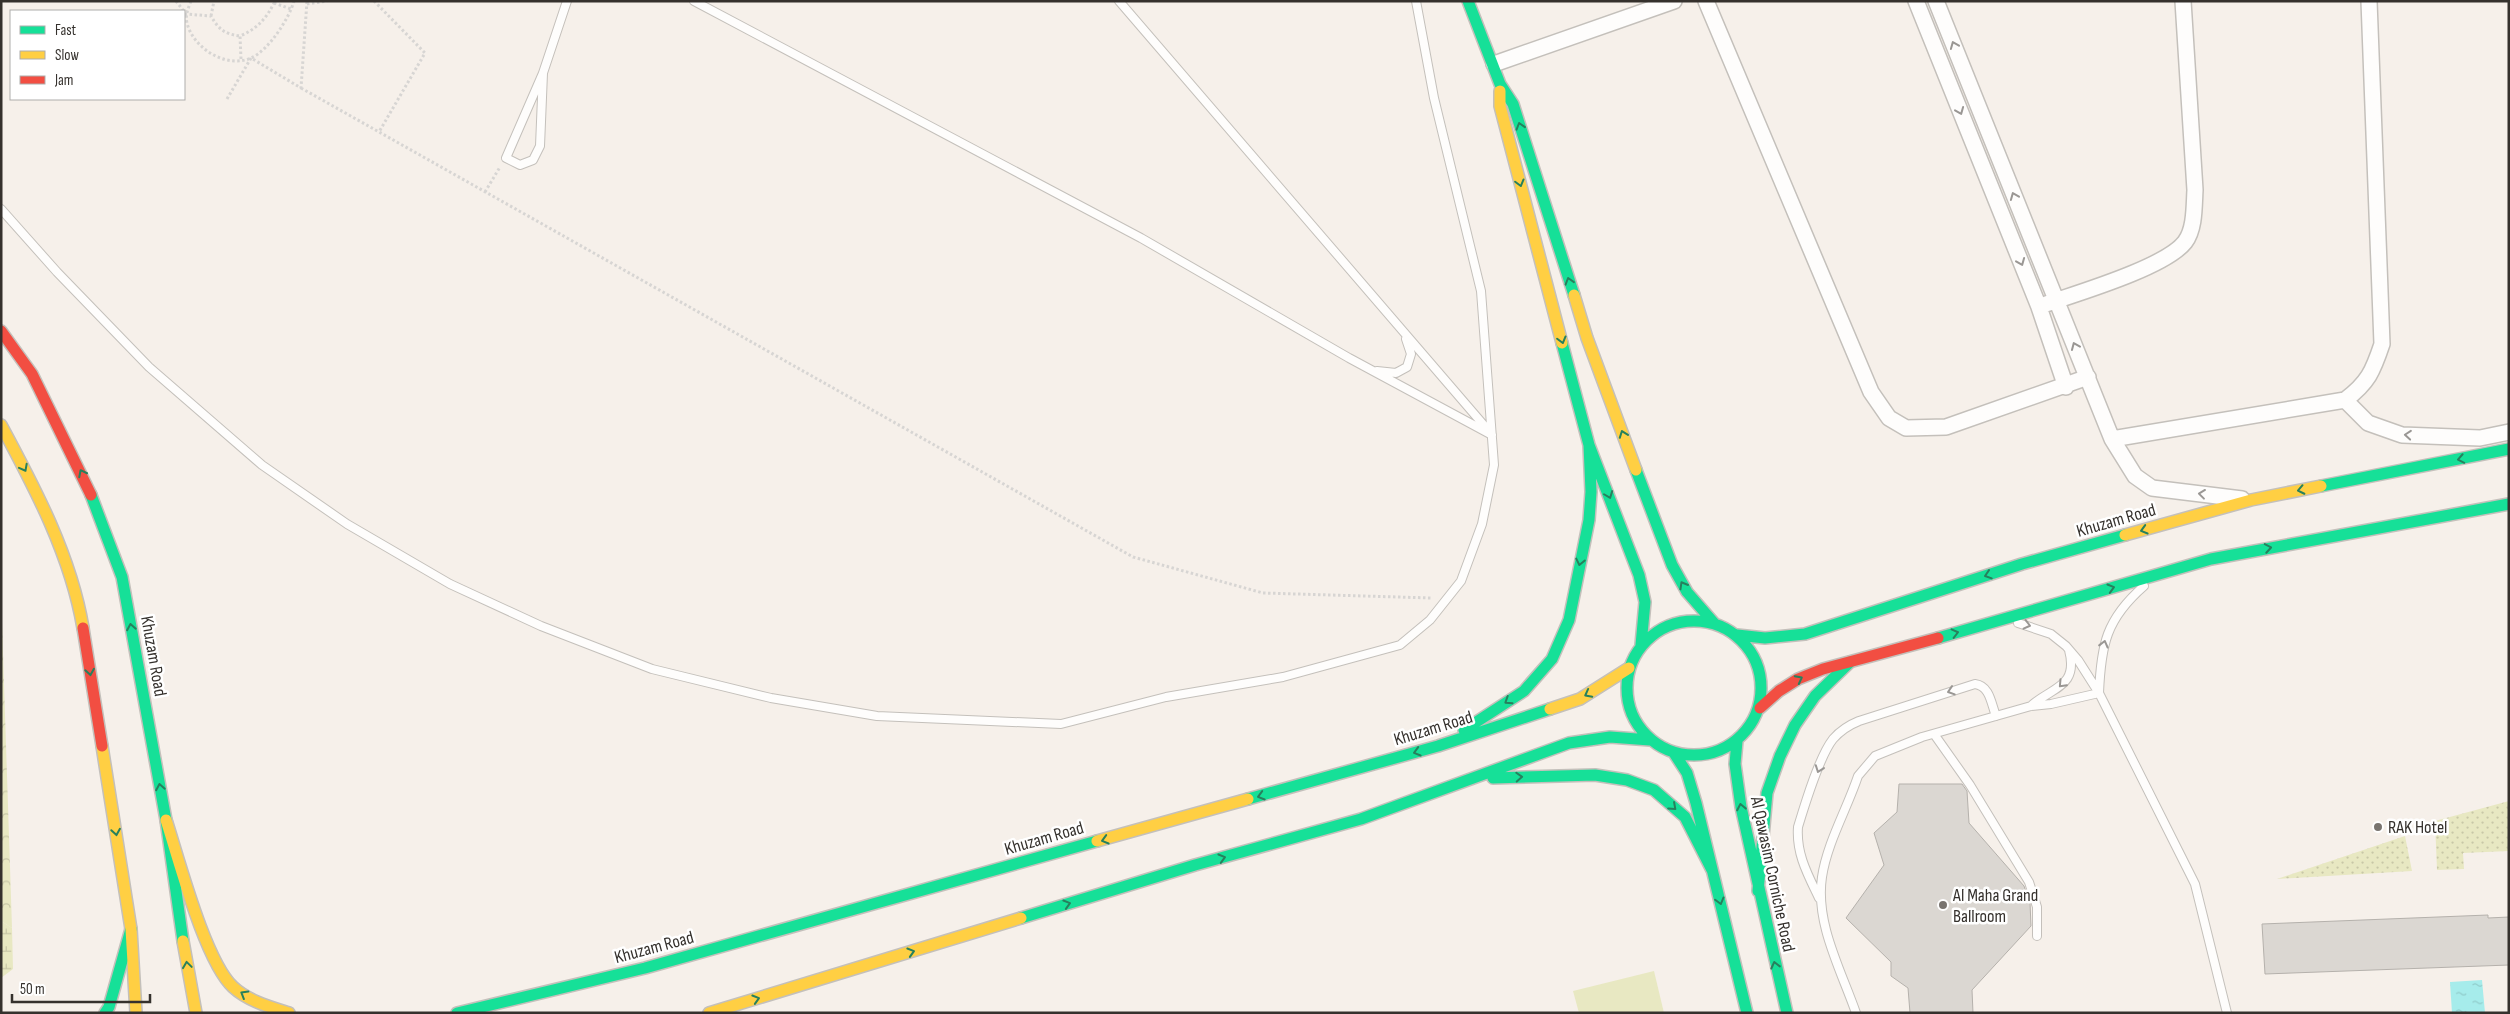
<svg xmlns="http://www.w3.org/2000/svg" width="2510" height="1014" viewBox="0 0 2510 1014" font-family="'Sofia Sans Condensed',sans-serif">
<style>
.green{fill:url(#green-dots)}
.forest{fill:url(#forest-crowns)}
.wetland{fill:url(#wetland-marsh)}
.pitch{fill:#e8e8c2}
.water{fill:url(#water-ripples)}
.building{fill:#dbd7d2;stroke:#b5b1ac}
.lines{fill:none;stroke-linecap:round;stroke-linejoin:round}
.lane-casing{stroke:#c4c0bb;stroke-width:10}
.street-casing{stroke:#c4c0bb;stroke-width:18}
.fast-casing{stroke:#c4c0bb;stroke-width:14}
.slow-casing{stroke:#c4c0bb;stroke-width:14}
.jam-casing{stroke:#c4c0bb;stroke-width:14}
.path{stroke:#d7d5d3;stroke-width:3;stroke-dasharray:2.5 2.5;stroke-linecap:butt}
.lane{stroke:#fefdfc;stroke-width:8}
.street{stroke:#fefdfc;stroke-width:15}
.fast{stroke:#16e098;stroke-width:11}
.slow{stroke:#ffcf43;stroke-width:11}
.jam{stroke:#f24e42;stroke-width:11}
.oneway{stroke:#9a9794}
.oneway2{stroke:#27805d}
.poi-dot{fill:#79746f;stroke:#fff;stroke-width:2}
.labels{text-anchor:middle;stroke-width:5;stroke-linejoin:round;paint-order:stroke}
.street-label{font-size:18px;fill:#35312d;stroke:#fff}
.poi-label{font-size:18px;fill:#35312d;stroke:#fff;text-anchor:start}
</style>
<defs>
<pattern id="green-dots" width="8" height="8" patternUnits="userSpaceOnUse" patternTransform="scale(1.25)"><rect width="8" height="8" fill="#e8e8c2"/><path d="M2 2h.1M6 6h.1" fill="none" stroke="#c8c7a7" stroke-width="1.8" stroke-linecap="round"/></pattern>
<pattern id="forest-crowns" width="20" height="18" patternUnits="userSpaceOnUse" patternTransform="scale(1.25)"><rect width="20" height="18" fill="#e8e8c2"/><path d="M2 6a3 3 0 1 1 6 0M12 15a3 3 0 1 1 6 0" fill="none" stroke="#c8c7a7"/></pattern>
<pattern id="wetland-marsh" width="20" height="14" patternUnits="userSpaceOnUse" patternTransform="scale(1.25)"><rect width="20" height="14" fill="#e8e8c2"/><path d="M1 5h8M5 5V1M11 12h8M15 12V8" fill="none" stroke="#c8c7a7"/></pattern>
<pattern id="water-ripples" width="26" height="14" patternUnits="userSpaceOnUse" patternTransform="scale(1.25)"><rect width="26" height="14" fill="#a6eceb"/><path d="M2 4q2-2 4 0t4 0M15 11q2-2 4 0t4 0" fill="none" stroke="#90cbca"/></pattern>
</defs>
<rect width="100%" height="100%" fill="#f6f0ea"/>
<!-- green -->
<path class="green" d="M 2509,801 L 2509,851 L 2463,853 L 2464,869 L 2437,870 L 2435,821 Z
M 2405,836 L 2412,871 L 2277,879 Z"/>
<!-- forest -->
<path class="forest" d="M 1,592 L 12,928 L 1,921 Z"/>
<!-- wetland -->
<path class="wetland" d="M 1,921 L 12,928 L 13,969 L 1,978 Z"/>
<!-- pitch -->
<path class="pitch" d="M 1654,971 L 1664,1013 L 1579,1013 L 1573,991 Z"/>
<!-- water -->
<path class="water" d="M 2482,980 L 2485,1013 L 2452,1013 L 2450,982 Z"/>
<!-- building -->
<path class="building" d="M 1899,784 L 1962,784 L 1967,791 L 1969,823 L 2024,886 L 2030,903 L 2031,926 L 1972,990 L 1973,1013 L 1910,1013 L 1908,988 L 1891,976 L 1891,962 L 1846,918 L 1884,865 L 1874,833 L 1897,812 Z
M 2488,915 L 2488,918 L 2509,917 L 2509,965 L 2265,974 L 2262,924 Z"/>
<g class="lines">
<!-- lane casing -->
<g class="lane-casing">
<path id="lane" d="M 694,1 L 1141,238 L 1349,358 L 1492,435
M 1119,1 L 1488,430
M 543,73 L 540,146 L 533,160 L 520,165 L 506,158 L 543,73 L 567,1
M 1,209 L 57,272 L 149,367 L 262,465 L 347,524 L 450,584 L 541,626 L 652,669 L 771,698 L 877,716 L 1061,724 L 1166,697 L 1283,677 L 1400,645 L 1430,620 L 1461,581 L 1482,524 L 1494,465 L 1481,291 L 1434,98 L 1416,1
M 1377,371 L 1396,373 L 1407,367 L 1411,354 L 1406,339
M 2018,623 L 2051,634 L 2066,646 L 2078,660 L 2099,693 L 2195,884 L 2227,1013
M 2099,693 C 2101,645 2106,619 2144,586
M 2031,706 C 2051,687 2079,688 2069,650
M 1934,734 L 1970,785 L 2029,882 L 2037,907 L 2037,936
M 1819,898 C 1808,875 1796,854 1798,827 C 1805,804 1819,757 1833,739 C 1840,731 1849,725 1859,721 L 1975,684 C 1990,686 1991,703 1996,716
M 1856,1013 C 1841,970 1815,923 1822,877 C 1827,843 1847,809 1858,776 L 1875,756 L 1922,737 L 2031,706 L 2051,704 L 2099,693"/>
</g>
<!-- street casing -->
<g class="street-casing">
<path id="street" d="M 1706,1 L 1871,392 L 1889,418 L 1906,428 L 1946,427 L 2088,377
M 1916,1 L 2039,307 L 2066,387
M 1936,1 L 2112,439 L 2135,476 L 2152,488 L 2242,499
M 1494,64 L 1674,1
M 2046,304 C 2078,293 2166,267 2185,242 C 2195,229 2194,206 2195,190 L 2183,1
M 2345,400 L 2368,423 L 2402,435 L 2480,438 L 2509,432
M 2112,439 L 2345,400 C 2368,383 2373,371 2382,344 L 2369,1"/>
</g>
<!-- fast casing -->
<g class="fast-casing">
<path id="fast" d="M 1468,1 L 1500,84 L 1513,104 L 1574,295
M 1562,343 L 1589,445 L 1639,575 L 1645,602 L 1641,645
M 1636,470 L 1672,565 L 1687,592 L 1714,623
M 2321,486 L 2509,449
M 91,495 L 122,577 L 166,820 L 183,941
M1627 688a67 67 0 1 1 134 0a67 67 0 1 1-134 0Z
M 1737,635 L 1765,638 L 1805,634 L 2022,564 L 2125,535
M 1938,638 L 2211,559 L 2509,504
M 1464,730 L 1524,691 L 1552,659 L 1569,620 L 1589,520 L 1591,492 L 1589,445
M 1737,741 L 1735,764 L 1741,807 L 1787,1013
M 1674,753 L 1687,773 L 1696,803 L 1747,1013
M 1493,778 L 1595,775 L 1627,780 L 1654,790 L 1685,817 L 1712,870
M 1248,799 L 1438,746 L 1550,709
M 1758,891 L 1767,793 L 1780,756 L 1795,725 L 1815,696 L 1850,662
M 1021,918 L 1195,865 L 1361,819 L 1569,743 L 1610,737 L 1650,740
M 105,1013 L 109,1007 L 131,929
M 457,1013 L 645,968 L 1097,841"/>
</g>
<!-- slow casing -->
<g class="slow-casing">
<path id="slow" d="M 1500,91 L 1500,106 L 1562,343
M 1574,295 L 1587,338 L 1636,470
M 1,425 C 35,488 71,556 83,628
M 2125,535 L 2251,500 L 2321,486
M 1550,709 L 1580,699 L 1629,668
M 102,746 L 131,929 L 136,1013
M 166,820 C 179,860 205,961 233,987 C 248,1001 270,1007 289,1013
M 1097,841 L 1248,799
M 183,941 L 196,1013
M 709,1013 L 1021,918"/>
</g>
<!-- jam casing -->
<g class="jam-casing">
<path id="jam" d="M 1,331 L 32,374 L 91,495
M 83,628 L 102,746
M 1760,708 L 1779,691 L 1798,679 L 1823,669 L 1938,638"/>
</g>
<!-- path -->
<path class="path" d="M 176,1 L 186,14 L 211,16 C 219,30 225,34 240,36
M 191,1 C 188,9 185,15 187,23 C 193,48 226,69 251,58 C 268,51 289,19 294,1
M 374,1 L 425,53 L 379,132
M 274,3 L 291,9
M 307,4 L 327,1
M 211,16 L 214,1
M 241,59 L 240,36 C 257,29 267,18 275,1
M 301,88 L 1133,557 L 1263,593 L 1431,598
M 227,99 L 251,58 L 301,88 L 307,1
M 485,192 L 500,167"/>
<!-- lane -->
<use href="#lane" class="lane"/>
<!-- street -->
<use href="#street" class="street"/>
<!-- fast -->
<use href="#fast" class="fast"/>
<!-- slow -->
<use href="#slow" class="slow"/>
<!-- jam -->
<use href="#jam" class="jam"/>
</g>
<!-- one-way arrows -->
<defs><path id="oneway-chevron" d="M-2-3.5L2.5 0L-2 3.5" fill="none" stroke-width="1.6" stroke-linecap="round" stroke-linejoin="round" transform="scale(1.25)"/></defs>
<g class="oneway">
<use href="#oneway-chevron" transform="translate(1954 45) rotate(-112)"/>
<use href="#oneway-chevron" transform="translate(1960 111) rotate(68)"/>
<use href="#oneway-chevron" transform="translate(2014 196) rotate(-112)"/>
<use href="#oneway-chevron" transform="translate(2021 262) rotate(68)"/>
<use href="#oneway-chevron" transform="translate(2075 346) rotate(-113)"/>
<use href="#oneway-chevron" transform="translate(2408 435) rotate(-175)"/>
<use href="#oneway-chevron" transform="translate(2202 494) rotate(-173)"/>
<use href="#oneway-chevron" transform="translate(2027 625) rotate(14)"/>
<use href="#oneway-chevron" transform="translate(2104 644) rotate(-76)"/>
<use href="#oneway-chevron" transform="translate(2062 684) rotate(133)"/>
<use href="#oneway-chevron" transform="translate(1951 691) rotate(162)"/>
<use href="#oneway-chevron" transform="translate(1819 769) rotate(110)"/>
</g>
<g class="oneway2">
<use href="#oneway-chevron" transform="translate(1520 126) rotate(-107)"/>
<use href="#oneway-chevron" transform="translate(1520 183) rotate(75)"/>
<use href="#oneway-chevron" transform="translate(1569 281) rotate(-107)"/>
<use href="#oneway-chevron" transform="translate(1562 340) rotate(75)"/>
<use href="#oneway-chevron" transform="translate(1623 434) rotate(-110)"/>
<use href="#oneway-chevron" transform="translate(2461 459) rotate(169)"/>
<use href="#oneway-chevron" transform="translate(24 468) rotate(62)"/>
<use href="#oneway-chevron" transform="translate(82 473) rotate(-117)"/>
<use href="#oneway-chevron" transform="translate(2301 490) rotate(168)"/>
<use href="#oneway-chevron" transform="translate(1609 495) rotate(69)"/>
<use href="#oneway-chevron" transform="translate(2144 530) rotate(164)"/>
<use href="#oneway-chevron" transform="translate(2268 548) rotate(-10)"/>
<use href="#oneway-chevron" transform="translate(1580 562) rotate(102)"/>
<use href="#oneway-chevron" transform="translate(1988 575) rotate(162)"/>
<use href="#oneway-chevron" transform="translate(1683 585) rotate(-120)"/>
<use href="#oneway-chevron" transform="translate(2111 588) rotate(-16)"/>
<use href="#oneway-chevron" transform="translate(131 627) rotate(-100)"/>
<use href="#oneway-chevron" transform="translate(1955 633) rotate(-14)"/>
<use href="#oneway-chevron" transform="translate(90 672) rotate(81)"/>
<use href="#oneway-chevron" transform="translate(1799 679) rotate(-27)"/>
<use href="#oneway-chevron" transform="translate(1588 694) rotate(152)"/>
<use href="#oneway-chevron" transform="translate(1508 701) rotate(147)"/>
<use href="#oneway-chevron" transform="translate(1417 752) rotate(164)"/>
<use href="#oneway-chevron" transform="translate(1519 777) rotate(-3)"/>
<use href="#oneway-chevron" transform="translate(160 787) rotate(-100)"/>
<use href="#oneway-chevron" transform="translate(1261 796) rotate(164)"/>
<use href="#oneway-chevron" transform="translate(1673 807) rotate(42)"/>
<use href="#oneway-chevron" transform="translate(1741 807) rotate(-101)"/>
<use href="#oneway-chevron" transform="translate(116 832) rotate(81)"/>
<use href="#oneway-chevron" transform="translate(1105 840) rotate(164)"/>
<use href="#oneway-chevron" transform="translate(1222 858) rotate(-16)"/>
<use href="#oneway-chevron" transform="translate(1720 901) rotate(75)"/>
<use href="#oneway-chevron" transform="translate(1067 904) rotate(-17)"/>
<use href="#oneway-chevron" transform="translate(911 952) rotate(-17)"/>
<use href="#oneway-chevron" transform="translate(187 965) rotate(-98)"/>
<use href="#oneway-chevron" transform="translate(1775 965) rotate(-104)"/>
<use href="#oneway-chevron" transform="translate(244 994) rotate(-149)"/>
<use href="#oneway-chevron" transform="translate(756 999) rotate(-17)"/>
</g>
<!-- markers -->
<g class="poi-dot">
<circle cx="2378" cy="827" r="5"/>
<circle cx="1943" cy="905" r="5"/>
</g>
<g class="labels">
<!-- street labels -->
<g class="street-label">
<text transform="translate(2116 520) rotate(-16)" y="6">Khuzam Road</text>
<text transform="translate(154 656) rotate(80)" y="6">Khuzam Road</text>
<text transform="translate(1433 728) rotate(-17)" y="6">Khuzam Road</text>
<text transform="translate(1044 838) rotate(-16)" y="6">Khuzam Road</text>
<text transform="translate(1773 874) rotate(78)" y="6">Al Qawasim Corniche Road</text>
<text transform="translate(654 947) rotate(-15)" y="6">Khuzam Road</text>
</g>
<!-- poi labels -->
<g class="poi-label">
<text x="2388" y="833">RAK Hotel</text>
<text x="1953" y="901">Al Maha Grand<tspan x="1953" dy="21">Ballroom</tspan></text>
</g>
</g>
<!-- border -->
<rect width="2510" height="1014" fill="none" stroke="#35312d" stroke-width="5"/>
<!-- legend -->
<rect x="10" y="10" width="175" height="90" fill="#ffffff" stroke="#aeadab"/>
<rect x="20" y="26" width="25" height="8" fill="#16e098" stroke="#aeadab"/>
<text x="55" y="35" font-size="15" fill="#35312d">Fast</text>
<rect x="20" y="51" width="25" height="8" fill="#ffcf43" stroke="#aeadab"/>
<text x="55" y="60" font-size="15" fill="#35312d">Slow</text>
<rect x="20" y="76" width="25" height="8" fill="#f24e42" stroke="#aeadab"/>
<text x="55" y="85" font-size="15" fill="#35312d">Jam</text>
<!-- scale -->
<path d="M12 994v8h138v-8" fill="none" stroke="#35312d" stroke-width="2.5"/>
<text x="20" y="994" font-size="15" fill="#35312d" stroke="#ffffff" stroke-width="4" paint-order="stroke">50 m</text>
</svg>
